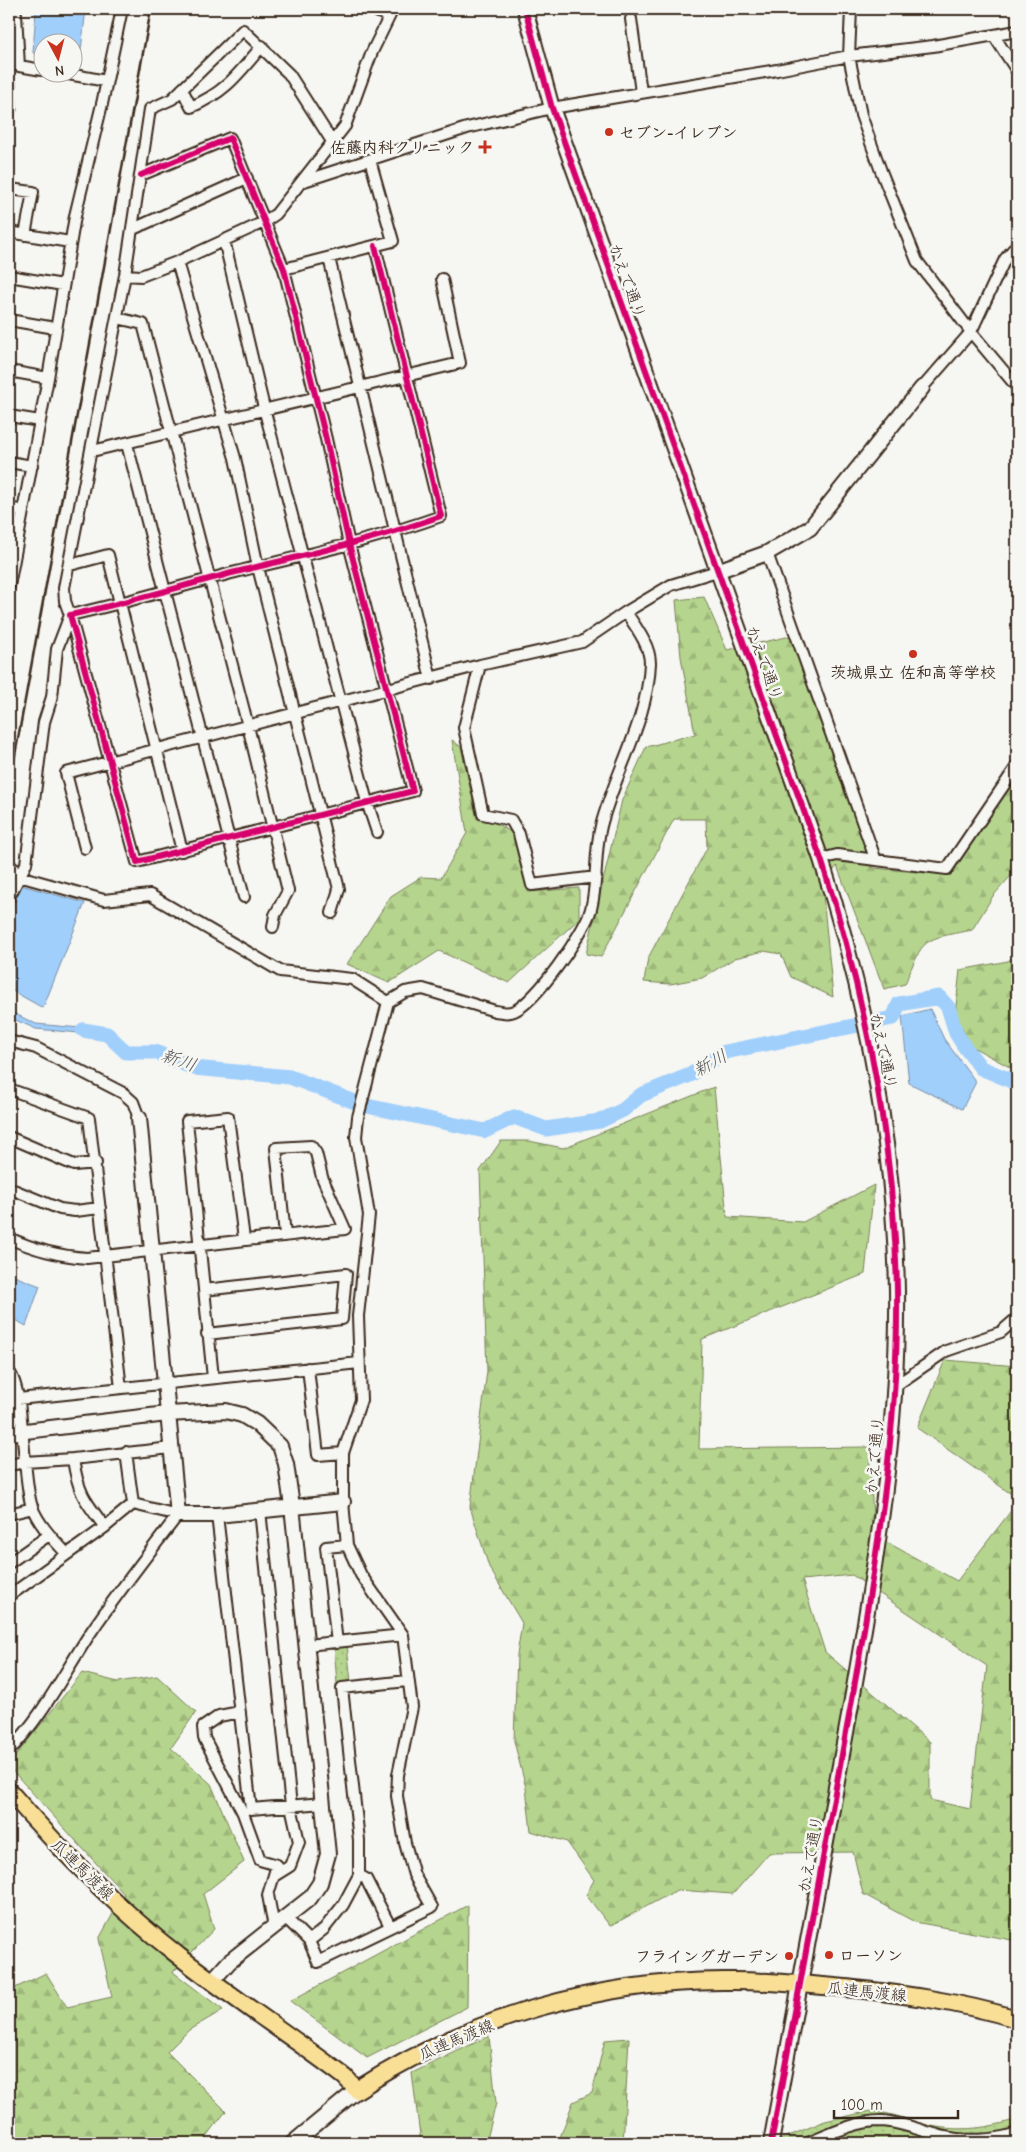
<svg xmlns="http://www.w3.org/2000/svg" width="1026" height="2152" viewBox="0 0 1026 2152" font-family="'Comic Neue','Klee One',sans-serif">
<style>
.forest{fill:url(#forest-firs);stroke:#788056;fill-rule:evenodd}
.park{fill:url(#park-dots);stroke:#788056}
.water{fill:#a0cffc;stroke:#788da3}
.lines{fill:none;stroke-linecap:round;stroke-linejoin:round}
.river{stroke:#a0cffc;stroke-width:15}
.street-casing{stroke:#3b2a1e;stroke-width:14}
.secondary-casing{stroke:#3b2a1e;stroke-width:18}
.primary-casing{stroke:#3b2a1e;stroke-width:20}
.street{stroke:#f6f6f2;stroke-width:10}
.secondary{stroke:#f6f6f2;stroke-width:14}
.primary{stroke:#f9df96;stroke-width:16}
.rail{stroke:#3b2a1e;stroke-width:2.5}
.cycleway-casing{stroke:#f6f6f2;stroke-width:9}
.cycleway{stroke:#d6006c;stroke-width:6}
.poi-dot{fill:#c8321e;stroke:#f6f6f2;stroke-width:2}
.labels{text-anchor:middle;stroke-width:5;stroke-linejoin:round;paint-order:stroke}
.poi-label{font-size:16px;font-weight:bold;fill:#3b2a1e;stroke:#f6f6f2;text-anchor:start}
.street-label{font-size:16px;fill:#3b2a1e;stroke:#f6f6f2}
.water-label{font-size:18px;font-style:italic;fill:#545356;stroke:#f6f6f2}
</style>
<defs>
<pattern id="forest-firs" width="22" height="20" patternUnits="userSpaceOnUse" patternTransform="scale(1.25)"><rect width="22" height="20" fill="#b5d58e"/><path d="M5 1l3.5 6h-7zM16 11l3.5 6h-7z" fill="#9db77a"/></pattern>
<pattern id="park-dots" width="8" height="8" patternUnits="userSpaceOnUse" patternTransform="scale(1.25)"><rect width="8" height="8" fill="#b5d58e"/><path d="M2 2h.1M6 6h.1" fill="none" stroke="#9db77a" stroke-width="1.8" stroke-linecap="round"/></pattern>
</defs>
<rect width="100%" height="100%" fill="#f6f6f2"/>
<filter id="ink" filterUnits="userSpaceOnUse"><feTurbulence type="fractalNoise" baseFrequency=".02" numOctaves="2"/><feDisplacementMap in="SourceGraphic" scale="10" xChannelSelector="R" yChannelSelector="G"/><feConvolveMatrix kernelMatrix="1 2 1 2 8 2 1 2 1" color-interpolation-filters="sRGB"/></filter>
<g filter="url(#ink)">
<!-- forest -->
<path class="forest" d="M 16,82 L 17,111 L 9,119 L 9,83 Z
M 704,597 L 727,650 L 791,636 L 873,868 L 951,875 L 1017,773 L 1017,869 L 993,896 L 972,930 C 922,940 924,936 905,984 L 884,989 L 837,866 L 822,885 L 833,997 L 791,977 L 781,954 L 764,951 L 735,958 L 702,978 L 670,984 L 644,982 L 648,958 L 707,848 L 706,819 L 674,819 L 601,957 L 586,954 L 622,800 L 646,747 L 695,734 L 681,657 L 676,600 Z
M 452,740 L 461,747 L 477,819 L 494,822 L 514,834 L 528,892 L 579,888 L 579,919 L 509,983 L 439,951 L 389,983 L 347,964 L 391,896 L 421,877 L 441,878 L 467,833 Z
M 1017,954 L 1017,1071 L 971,1046 L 955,1015 L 960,970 L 1008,961 Z
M 714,1087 L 727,1217 L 803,1222 L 874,1185 L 865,1274 L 702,1339 L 699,1449 L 869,1447 L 874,1535 L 957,1581 L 1017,1503 L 1017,1941 L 915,1922 L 863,1894 L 853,1852 L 769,1853 L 733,1894 L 677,1890 L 610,1926 L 586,1895 L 594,1880 L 567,1842 L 531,1831 L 526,1788 L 514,1741 L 517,1655 L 522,1623 L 489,1567 L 470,1507 L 487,1371 L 480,1171 L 501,1141 L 529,1141 L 563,1148 ZM 852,1575 L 987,1666 L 970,1809 L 930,1800 L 930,1742 L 825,1652 L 802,1580 Z
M 945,1360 L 1017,1366 L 1017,1498 L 917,1428 Z
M 82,1673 L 118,1682 L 157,1676 L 196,1712 L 171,1748 L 211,1784 L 244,1862 L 203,1894 L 214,1929 L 173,1972 L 223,2010 L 189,2030 L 167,2052 L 226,2111 L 202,2143 L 9,2143 L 9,1991 L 46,1973 L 67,2007 L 112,1997 L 99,1939 L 124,1894 L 9,1767 L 9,1764 Z
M 468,1905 L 467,2007 L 367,2058 L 290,2001 Z
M 489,2036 L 496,2103 L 486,2143 L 421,2143 L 412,2073 Z
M 629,2038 L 623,2143 L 558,2143 L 573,2102 L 592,2093 L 605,2040 Z"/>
<!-- park -->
<path class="park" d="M 347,1645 L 351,1682 L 337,1684 L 334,1646 Z
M 871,2111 C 892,2113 911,2121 932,2126 C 960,2132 990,2128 1017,2119 L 1017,2143 L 772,2143 L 825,2121 Z"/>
<!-- water -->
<path class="water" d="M 36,9 L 86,9 L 80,58 L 73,58 L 72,42 L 42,42 L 42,54 L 33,53 Z
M 21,885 L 85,903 L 43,1008 L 9,989 L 9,919 Z
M 930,1009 L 944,1039 L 976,1082 L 962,1109 L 909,1083 L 902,1016 Z
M 9,1011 L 36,1024 L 103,1030 L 101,1035 L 36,1029 L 9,1017 Z
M 9,1274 L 40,1286 L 26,1326 L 9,1316 Z"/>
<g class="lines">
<!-- river -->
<path class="river" d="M 83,1030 L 107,1034 L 126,1052 L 155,1052 L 194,1068 L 290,1077 L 355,1102
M 367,1106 L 485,1131 L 514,1117 L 546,1129 L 600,1121 L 623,1110 L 641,1095 L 690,1075 L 725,1052 L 893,1018 L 899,1004 L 939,997 L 948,1007 L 956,1033 L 964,1046 L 981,1068 L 1017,1083"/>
<!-- street casing -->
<g class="street-casing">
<path id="street" d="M 12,9 L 16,14 L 19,66 L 42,70
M 372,9 L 389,17
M 851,9 L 849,56 L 861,115 L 881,171 L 917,261 L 971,332 L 1017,387
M 631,19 L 641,92
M 994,36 L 1017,71
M 58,72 L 106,81
M 182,89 L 191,107 C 226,92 238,74 262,46
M 141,175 L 230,138 L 284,269 L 326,439 L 349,544 L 413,791 L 137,862 L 70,615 C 126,603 181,586 236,572 C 305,555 374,540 441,516 L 375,246
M 301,182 L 467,128 L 552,108 L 777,70 L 849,56 L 933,46 L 1017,31
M 9,189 L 33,192 L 25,235
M 133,229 L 247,178
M 9,232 L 70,242
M 224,240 L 264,408 L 367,802 L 377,832
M 329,258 L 431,679
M 177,262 L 235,458 L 258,567 L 339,889 L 332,913
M 284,269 L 393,241 L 370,160
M 125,275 L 141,276 L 177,262 L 264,222 L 276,214 L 345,126 L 372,52 L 393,9
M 9,276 L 63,285
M 117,318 L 143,324 L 248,726 L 288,891 L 275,915 L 273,927
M 9,320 L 55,328
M 9,371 L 48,378
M 922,388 L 971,332 L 1005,259 L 1017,245
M 9,416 L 40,421
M 127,444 L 244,897
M 92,451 L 460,363 L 442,279
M 9,462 L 32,466
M 9,508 L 23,511
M 767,553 L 875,858
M 70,565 L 108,555 L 182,851
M 9,586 L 48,378 L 75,216 L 102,104 L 122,9
M 480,665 L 464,728 L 483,814 L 511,820 L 519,834 L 532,885 L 596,877
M 85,848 L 66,773 L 480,665 L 582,642 L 626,612 L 671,585 L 717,571
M 821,859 L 837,855 L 947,869 L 1017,766
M 12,867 L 19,876 L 104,900 L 150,895 L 280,971 L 352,979 L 388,1002
M 9,897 L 26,864 L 44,722 L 52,697 L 57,649 L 70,615 L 65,601 L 64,588 L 125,275 L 150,109 L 172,99 L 243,30 L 289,74 L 333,143
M 9,1041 L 36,1048 L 123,1093 L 133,1102 L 139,1118
M 9,1089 L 89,1118 L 121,1388
M 9,1137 L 74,1165 L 96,1163
M 9,1188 L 60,1209 L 75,1211 L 100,1208
M 9,1238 C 35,1250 58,1256 87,1258 L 345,1229 L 322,1177 L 316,1153 L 311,1146 L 276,1148 L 285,1235
M 204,1290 L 346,1274 L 342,1319 L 207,1334
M 308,1368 L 318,1455 L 343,1453
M 9,1372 C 25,1390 22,1479 32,1507 C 39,1525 54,1540 66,1553
M 213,1378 L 187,1121 L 228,1117 L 244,1239
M 895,1386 L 946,1351 L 1001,1332 L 1017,1318
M 9,1400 L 359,1363
M 126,1452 L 133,1504
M 73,1459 C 78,1493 85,1501 105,1527
M 9,1465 L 25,1462 L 73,1459 L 171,1448
M 260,1510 L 291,1806 L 299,1842 L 290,1866 L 274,1876
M 9,1514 L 33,1508
M 217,1515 L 251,1809 L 323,1803
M 9,1563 L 49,1535
M 9,1596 L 105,1527 L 133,1504 L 178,1515 C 148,1554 118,1592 91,1632 C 64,1673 43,1716 9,1751
M 337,1643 L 326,1547 L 347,1545
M 307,1645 L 403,1635
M 240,1712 L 219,1716 L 203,1727 L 204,1738 L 243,1813 L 260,1860 L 277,1865 L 268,1895 L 274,1927
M 359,1875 L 366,1879 L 390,1926
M 286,1918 L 309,1941 L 318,1962 L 432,1907 L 414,1875 L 405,1843 L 397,1796 L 398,1775 L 412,1707 L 403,1635 L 361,1575 L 347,1545 L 343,1502 L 343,1453 L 361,1400 L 358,1316 L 369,1215 L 356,1137 L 358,1117 L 388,1002 L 405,992 L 423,989 L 495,1011 C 502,1012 507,1014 514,1011 C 535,1003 585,932 591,909 C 598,882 594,853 601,826 C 615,772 648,720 650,663 C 650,645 635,626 626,612
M 309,1941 L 324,1929 L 343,1905 L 359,1875 L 359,1840 L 342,1688 L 407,1681
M 808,2143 C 830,2134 856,2121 881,2121 C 902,2122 921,2131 941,2136 C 965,2142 994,2141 1017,2133"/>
</g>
<!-- secondary casing -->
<g class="secondary-casing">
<path id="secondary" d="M 525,9 L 552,108 L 821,859 C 866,998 894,1143 897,1290 C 899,1430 875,1568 851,1705 C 825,1851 798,1997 771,2143
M 717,571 L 767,553 L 810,528 L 922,388
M 139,1118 L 178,1515 L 217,1515 L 343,1502
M 9,1433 L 167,1414 L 226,1411 L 242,1415 L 257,1424 L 280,1446 L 286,1464 L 292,1506 L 328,1854 L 320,1883 L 310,1898 L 229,1962 L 212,1981
M 293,2143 L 357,2090"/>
</g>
<!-- primary casing -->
<g class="primary-casing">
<path id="primary" d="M 9,1791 C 61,1851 117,1908 180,1957 C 234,1999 291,2036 345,2077 L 357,2090 C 468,2018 601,1979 733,1981 C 767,1981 801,1984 835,1987 C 897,1993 957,2001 1017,2019"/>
</g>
<!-- street -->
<use href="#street" class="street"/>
<!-- secondary -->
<use href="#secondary" class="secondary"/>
<!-- primary -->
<use href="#primary" class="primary"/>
<!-- rail -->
<path class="rail" d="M 9,788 L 151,9"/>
<!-- cycleway casing -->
<g class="cycleway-casing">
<path id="cycleway" d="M 525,9 L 552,108 L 821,859 C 866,998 894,1143 897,1290 C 899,1430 875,1568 851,1705 C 825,1851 798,1997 771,2143
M 141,175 L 230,138 L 284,269 L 326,439 L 349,544 L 413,791 L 137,862 L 70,615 C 126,603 181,586 236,572 C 305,555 374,540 441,516 L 375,246"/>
</g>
<!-- cycleway -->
<use href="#cycleway" class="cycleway"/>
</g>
</g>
<!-- markers -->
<g class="poi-dot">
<circle cx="609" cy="132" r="5"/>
<path d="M482.5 139.5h5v5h5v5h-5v5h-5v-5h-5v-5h5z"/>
<circle cx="913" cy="654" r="5"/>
<circle cx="829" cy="1955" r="5"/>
<circle cx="789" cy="1956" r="5"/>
</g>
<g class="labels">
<!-- poi labels -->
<g class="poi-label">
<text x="619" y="138">セブン-イレブン</text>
<text x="474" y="153" text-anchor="end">佐藤内科クリニック</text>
<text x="913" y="678" text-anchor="middle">茨城県立 佐和高等学校</text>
<text x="839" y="1961">ローソン</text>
<text x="779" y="1962" text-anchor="end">フライングガーデン</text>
</g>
<!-- street labels -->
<g class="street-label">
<text transform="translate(628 281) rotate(70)" y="6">かえで通り</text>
<text transform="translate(765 663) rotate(70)" y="6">かえで通り</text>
<text transform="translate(884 1051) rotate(78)" y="6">かえで通り</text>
<text transform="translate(874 1455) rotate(-85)" y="6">かえで通り</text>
<text transform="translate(810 1854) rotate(-80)" y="6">かえで通り</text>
<text transform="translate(83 1869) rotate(44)" y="6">瓜連馬渡線</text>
<text transform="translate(867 1991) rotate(6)" y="6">瓜連馬渡線</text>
<text transform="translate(456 2039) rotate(-23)" y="6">瓜連馬渡線</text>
</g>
<!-- water labels -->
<g class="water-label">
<text transform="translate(179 1060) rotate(19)" y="6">新川</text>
<text transform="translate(710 1063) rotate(-29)" y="6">新川</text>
</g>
</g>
<!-- margin -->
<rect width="1026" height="2152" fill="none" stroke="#f6f6f2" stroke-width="30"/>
<rect x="15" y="15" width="996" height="2122" fill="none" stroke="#3b2a1e" stroke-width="2" filter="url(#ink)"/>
<!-- north arrow -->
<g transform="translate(58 58) rotate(173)"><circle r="24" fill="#f6f6f2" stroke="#aba49d"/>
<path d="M0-4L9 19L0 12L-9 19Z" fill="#c8321e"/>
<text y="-8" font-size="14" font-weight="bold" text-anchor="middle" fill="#3b2a1e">N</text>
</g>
<!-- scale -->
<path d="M834 2110v8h124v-8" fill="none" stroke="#3b2a1e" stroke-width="2.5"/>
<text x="841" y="2110" font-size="15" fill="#3b2a1e" stroke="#f6f6f2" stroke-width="4" paint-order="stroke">100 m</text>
</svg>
